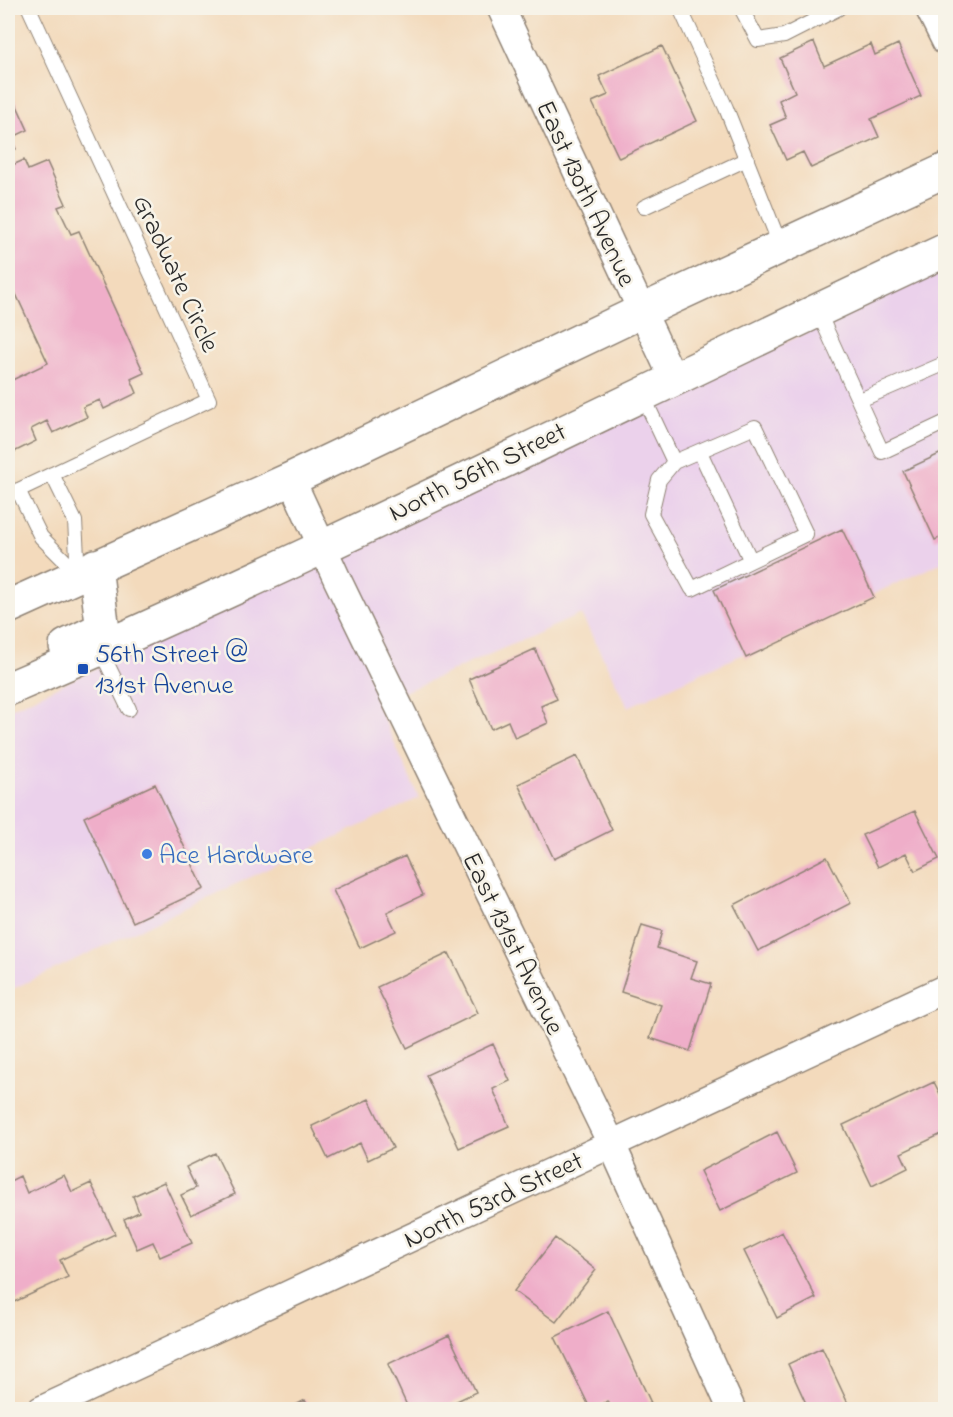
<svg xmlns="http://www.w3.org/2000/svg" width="953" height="1417" viewBox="0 0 953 1417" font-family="'Indie Flower',sans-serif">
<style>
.built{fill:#ebd1eb}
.building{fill:#efaec9}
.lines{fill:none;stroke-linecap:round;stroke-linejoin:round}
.service-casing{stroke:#8f8274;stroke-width:16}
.minor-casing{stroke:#8f8274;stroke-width:30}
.secondary-casing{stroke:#8f8274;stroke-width:36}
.service{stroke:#fff;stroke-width:14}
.minor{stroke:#fff;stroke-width:27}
.secondary{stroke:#fff;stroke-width:33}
.transit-dot{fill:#1a4fb4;stroke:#f7f3e8;stroke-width:2}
.shop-dot{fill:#3f7fe0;stroke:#f7f3e8;stroke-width:2}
.labels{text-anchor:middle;stroke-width:5;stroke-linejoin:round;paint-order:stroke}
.street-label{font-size:27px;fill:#2b2b2b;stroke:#f7f3e8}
.transit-label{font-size:27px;fill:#164399;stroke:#f7f3e8;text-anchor:start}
.shop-label{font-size:27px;fill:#366cbe;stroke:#f7f3e8;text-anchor:start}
</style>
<rect width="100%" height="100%" fill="#f7f3e8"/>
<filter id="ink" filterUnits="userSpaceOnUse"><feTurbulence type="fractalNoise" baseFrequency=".0167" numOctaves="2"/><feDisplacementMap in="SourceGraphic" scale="12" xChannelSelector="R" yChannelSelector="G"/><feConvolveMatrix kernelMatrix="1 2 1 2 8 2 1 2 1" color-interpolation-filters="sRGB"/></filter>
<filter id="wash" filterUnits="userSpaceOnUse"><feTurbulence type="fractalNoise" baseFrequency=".008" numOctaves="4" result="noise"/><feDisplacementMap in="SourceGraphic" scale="24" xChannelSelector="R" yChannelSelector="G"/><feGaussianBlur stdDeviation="1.35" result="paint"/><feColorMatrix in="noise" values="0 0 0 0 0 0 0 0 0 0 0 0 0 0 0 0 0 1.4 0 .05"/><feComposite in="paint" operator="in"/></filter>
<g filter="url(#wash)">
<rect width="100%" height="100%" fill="#f3dabc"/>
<!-- built -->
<path class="built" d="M 945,267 L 945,561 L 628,707 L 581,614 L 377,704 L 419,798 L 8,991 L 8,710 Z"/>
<g id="blocks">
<!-- building -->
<path class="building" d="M 814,42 L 824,66 L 871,44 L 875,55 L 898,44 L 921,96 L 871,119 L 879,137 L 811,168 L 803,152 L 786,160 L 770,125 L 786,118 L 779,100 L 795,92 L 780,58 Z
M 662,46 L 697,121 L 619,158 L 592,102 L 608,95 L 599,76 Z
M 8,86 L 28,130 L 11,138 L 16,149 L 8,153 Z
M 24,160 L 28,170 L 47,162 L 66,204 L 58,207 L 71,234 L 79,231 L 144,373 L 131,379 L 137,393 L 104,409 L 100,400 L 83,407 L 87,417 L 53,433 L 47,421 L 31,429 L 36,441 L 8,455 L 8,382 L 48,363 L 8,277 L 8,266 L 10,265 L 8,260 L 8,167 Z
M 946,451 L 946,535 L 935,540 L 903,471 Z
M 842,529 L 874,597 L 746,658 L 714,590 Z
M 535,649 L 557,699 L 541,706 L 548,723 L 515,738 L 508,721 L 491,729 L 469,679 Z
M 577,756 L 612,830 L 554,859 L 518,784 Z
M 155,784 L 204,889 L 133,922 L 84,817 Z
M 915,811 L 939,859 L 915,871 L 906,853 L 878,867 L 862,835 Z
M 405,856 L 423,895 L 387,912 L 396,931 L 360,948 L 333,890 Z
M 827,857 L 851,903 L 758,951 L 734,905 Z
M 642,925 L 662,931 L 657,948 L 697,961 L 691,978 L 711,984 L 690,1051 L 650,1038 L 661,1005 L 621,992 Z
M 449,953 L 478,1013 L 407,1048 L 377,987 Z
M 493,1044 L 510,1081 L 493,1089 L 509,1126 L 459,1148 L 426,1075 Z
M 934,1082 L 946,1106 L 946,1132 L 901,1153 L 908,1168 L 872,1186 L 843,1125 Z
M 369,1099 L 393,1148 L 368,1160 L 360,1143 L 328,1159 L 312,1126 Z
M 777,1132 L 797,1173 L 720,1211 L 700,1171 Z
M 215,1153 L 235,1194 L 191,1215 L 181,1195 L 196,1188 L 186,1167 Z
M 64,1175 L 72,1192 L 91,1183 L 115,1234 L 60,1260 L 68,1277 L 12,1303 L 8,1293 L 8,1182 L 20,1176 L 27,1193 Z
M 164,1182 L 192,1243 L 160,1257 L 153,1242 L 137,1249 L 124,1219 L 139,1212 L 133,1196 Z
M 782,1232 L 816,1298 L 777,1318 L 744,1251 Z
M 555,1238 L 596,1270 L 556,1322 L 514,1291 Z
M 608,1311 L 651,1403 L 637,1410 L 612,1410 L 608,1401 L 591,1410 L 555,1337 Z
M 449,1335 L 476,1392 L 438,1410 L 409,1410 L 388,1364 Z
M 822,1348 L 851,1410 L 809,1410 L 788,1364 Z
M 305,1400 L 310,1410 L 286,1410 Z"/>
</g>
</g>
<g filter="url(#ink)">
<use href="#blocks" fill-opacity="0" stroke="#8f8274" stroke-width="1.5"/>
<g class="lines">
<!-- service casing -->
<g class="service-casing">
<path id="service" d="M 680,8 L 726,108 L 781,247
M 741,8 L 758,40 L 784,36 L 839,8
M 644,207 L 747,159
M 817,309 L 882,452 L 946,422
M 642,394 L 674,462 L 659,480 L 651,514 L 692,589 L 806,534 L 755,427 L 674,462
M 860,400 L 946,363
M 700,452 L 750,559
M 52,474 L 75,521 L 78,574
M 18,490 L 41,537 L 78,574
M 8,495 L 209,400 L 29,8
M 100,649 L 129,709"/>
</g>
<!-- minor casing -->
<g class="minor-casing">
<path id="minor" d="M 501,8 L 673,378
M 929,8 L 946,42
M 291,479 L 338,581 L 612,1145 L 732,1410
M 41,1410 L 946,988"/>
</g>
<!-- secondary casing -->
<g class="secondary-casing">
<path id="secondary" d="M 8,607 L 291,479 L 642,311 L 946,170
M 66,646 L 97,631 L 102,623 L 95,566
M 8,689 C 325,553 633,396 946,250"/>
</g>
<!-- service -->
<use href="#service" class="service"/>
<!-- minor -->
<use href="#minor" class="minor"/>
<!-- secondary -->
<use href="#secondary" class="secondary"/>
</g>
</g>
<!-- markers -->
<rect class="transit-dot" x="77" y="663" width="12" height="12" rx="3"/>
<circle class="shop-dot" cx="147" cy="854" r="6"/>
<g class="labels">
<!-- street labels -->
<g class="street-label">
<text transform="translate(587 193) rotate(65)" y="9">East 130th Avenue</text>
<text transform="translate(177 273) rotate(65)" y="9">Graduate Circle</text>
<text transform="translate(477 471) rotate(-26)" y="9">North 56th Street</text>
<text transform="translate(514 943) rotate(64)" y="9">East 131st Avenue</text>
<text transform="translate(493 1199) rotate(-25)" y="9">North 53rd Street</text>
</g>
<!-- transit labels -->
<g class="transit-label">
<text x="95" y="662">56th Street @<tspan x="95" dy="31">131st Avenue</tspan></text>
</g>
<!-- shop labels -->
<g class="shop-label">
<text x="159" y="863">Ace Hardware</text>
</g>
</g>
<!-- margin -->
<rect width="953" height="1417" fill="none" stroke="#f7f3e8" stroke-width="30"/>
</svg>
